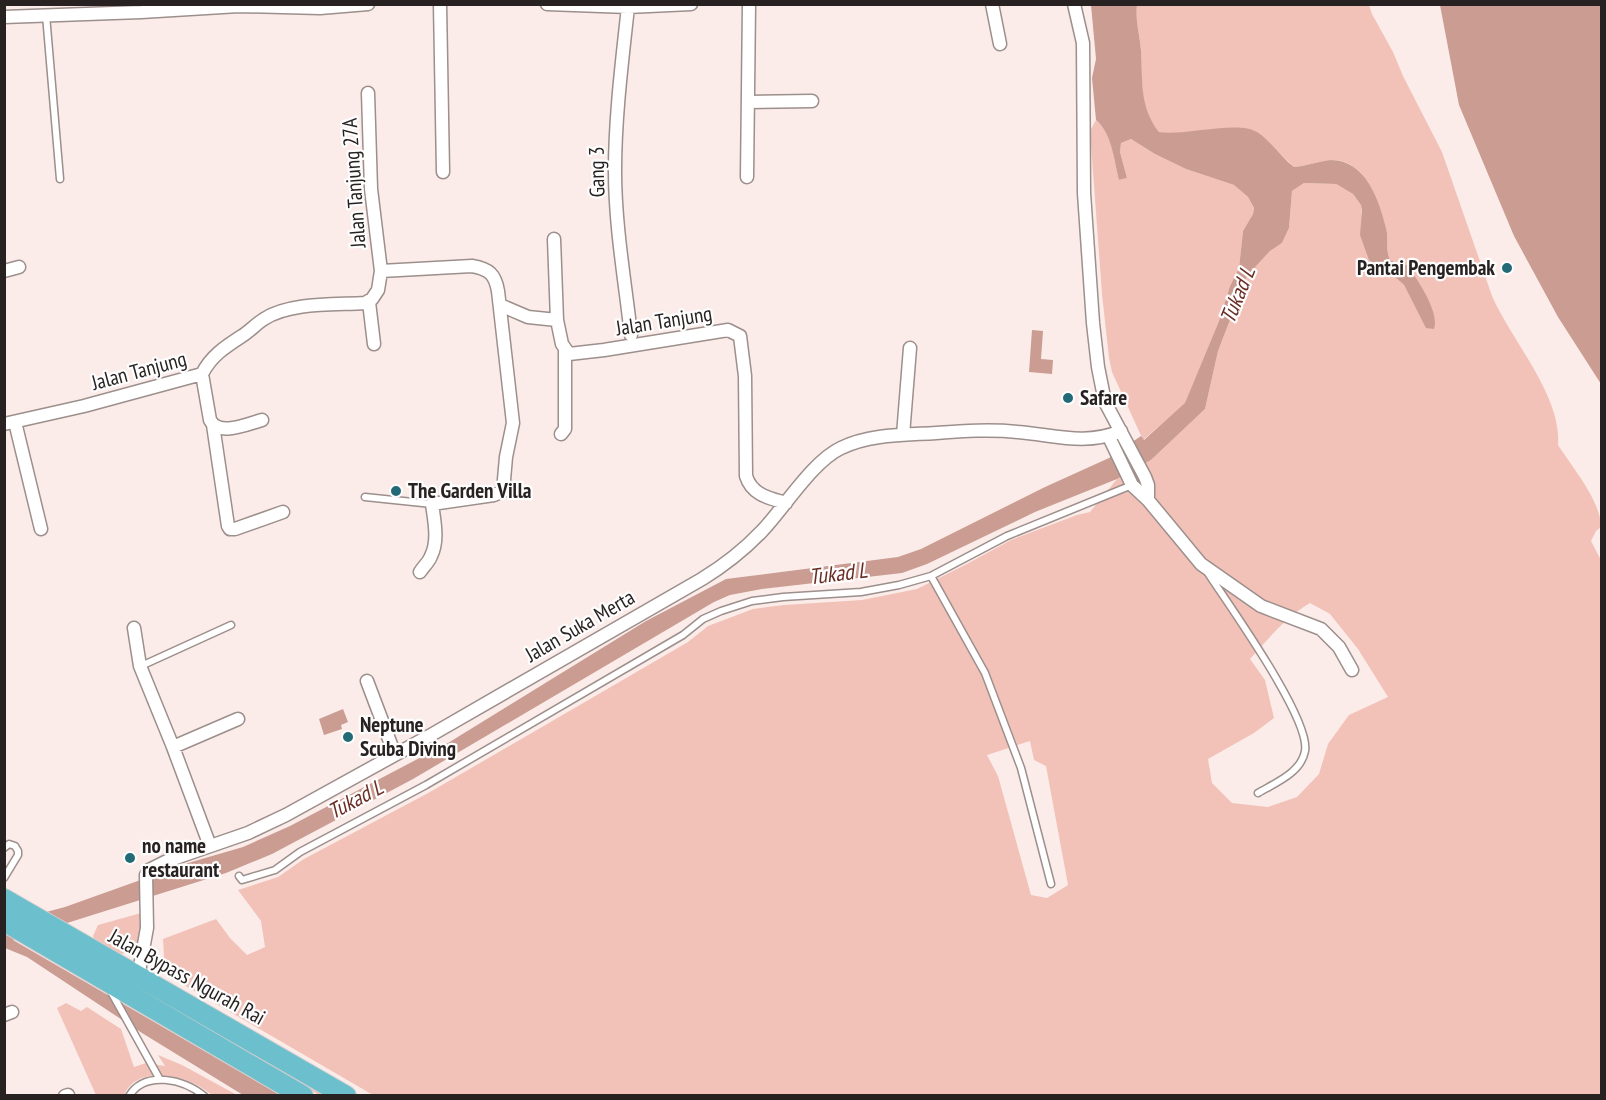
<svg xmlns="http://www.w3.org/2000/svg" width="1606" height="1100" viewBox="0 0 1606 1100" font-family="'PT Sans Narrow',sans-serif">
<style>
.green{fill:#f2c2b8;fill-rule:evenodd}
.water{fill:#ca9c92}
.lines{fill:none;stroke-linecap:round;stroke-linejoin:round}
.service-casing{stroke:#9c8f8c;stroke-width:9}
.minor-casing{stroke:#9c8f8c;stroke-width:15}
.trunk-casing{stroke:#cfcece;stroke-width:22}
.service{stroke:#fff;stroke-width:6}
.minor{stroke:#fff;stroke-width:12}
.trunk{stroke:#6cbfcc;stroke-width:20}
.poi-dot{fill:#226a76;stroke:#fdfdfd;stroke-width:2}
.labels{text-anchor:middle;stroke-width:4.5;stroke-linejoin:round;paint-order:stroke}
.street-label{font-size:21px;fill:#272221;stroke:#fdfdfd}
.poi-label{font-size:21px;font-weight:bold;fill:#272221;stroke:#fdfdfd;text-anchor:start}
.water-label{font-size:22px;font-style:italic;fill:#692d24;stroke:#fdfdfd}
</style>
<rect width="100%" height="100%" fill="#fbece9"/>
<!-- green -->
<path class="green" d="M 1137,5 L 1369,5 L 1372,14 L 1393,52 L 1403,76 L 1442,152 L 1492,296 C 1511,340 1562,396 1558,445 C 1572,467 1601,501 1601,527 L 1596,531 L 1591,541 L 1602,562 L 1601,1095 L 373,1095 L 165,974 L 163,939 L 216,919 L 230,938 L 247,955 L 265,947 L 261,921 L 238,890 L 278,877 L 304,859 L 430,792 L 688,642 L 708,626 L 753,609 L 784,605 L 862,600 L 917,589 L 965,565 L 1011,540 L 1077,515 L 1090,512 L 1117,479 L 1151,460 L 1205,409 L 1218,351 L 1247,276 L 1270,251 L 1282,243 L 1289,228 L 1292,191 L 1304,183 L 1336,184 L 1353,194 L 1361,205 L 1362,217 L 1378,270 L 1395,277 L 1404,285 L 1424,323 L 1425,293 L 1411,271 L 1390,260 C 1385,249 1389,239 1386,228 C 1379,201 1366,159 1331,160 C 1319,161 1307,166 1294,167 L 1265,139 L 1224,128 L 1171,134 L 1159,132 C 1138,105 1143,83 1141,51 C 1140,36 1135,20 1137,5 ZM 1310,603 L 1330,614 L 1358,649 L 1388,697 L 1349,715 L 1328,744 L 1319,774 L 1297,797 L 1268,807 L 1232,803 L 1212,783 L 1208,759 L 1254,733 L 1274,718 L 1265,680 L 1250,659 C 1269,638 1286,617 1310,603 ZM 1030,741 L 1034,760 L 1046,766 L 1068,885 L 1047,898 L 1031,895 L 998,776 L 987,755 Z
M 1096,120 C 1112,132 1114,161 1119,180 L 1127,178 L 1120,152 L 1121,143 L 1131,139 L 1155,154 L 1186,169 L 1234,185 L 1248,197 L 1254,208 L 1253,214 L 1243,231 L 1239,268 L 1230,286 L 1219,321 L 1185,404 L 1143,440 L 1112,372 L 1109,358 L 1102,294 L 1090,131 Z
M 141,913 C 141,923 142,937 137,946 C 127,962 98,950 93,936 L 98,925 Z
M 125,980 L 328,1095 L 319,1095 Z
M 66,1003 L 81,1011 L 87,1007 L 121,1029 L 134,1067 L 146,1063 L 165,1066 L 158,1055 L 182,1065 L 237,1095 C 230,1095 220,1097 214,1095 C 209,1094 206,1090 202,1088 C 180,1074 137,1066 124,1095 L 96,1095 L 57,1008 Z"/>
<!-- water -->
<path class="water" d="M 1091,5 L 1137,5 C 1135,20 1140,36 1141,51 C 1143,82 1139,106 1159,132 C 1185,136 1238,120 1257,132 C 1271,141 1281,157 1294,167 C 1307,166 1319,161 1331,160 C 1366,160 1379,200 1386,228 C 1389,239 1385,249 1390,260 L 1401,265 L 1407,265 C 1417,279 1440,312 1434,329 L 1426,328 L 1404,285 L 1395,277 L 1384,273 L 1369,260 L 1360,235 L 1362,211 L 1361,205 L 1353,194 L 1336,184 L 1304,183 L 1292,191 L 1289,228 L 1282,243 L 1270,251 L 1247,276 L 1218,351 L 1205,409 L 1151,460 L 1117,479 L 1035,512 L 927,564 L 902,573 L 762,589 L 730,595 L 714,602 L 413,779 L 272,854 L 226,873 L 13,940 L 280,1095 L 243,1095 L 142,1033 L 27,957 L 5,948 L 5,923 L 65,907 L 188,863 L 243,847 L 290,826 L 448,743 L 646,621 L 726,579 L 898,557 L 921,549 L 1045,487 L 1109,458 L 1141,436 L 1144,440 L 1185,403 L 1219,321 L 1230,286 L 1239,268 L 1243,231 L 1253,214 L 1254,208 L 1248,197 L 1234,185 L 1186,169 L 1155,154 L 1131,139 L 1121,143 L 1120,152 L 1127,178 L 1119,180 C 1114,161 1112,133 1096,120 L 1092,78 L 1096,59 Z
M 1440,5 L 1601,5 L 1601,384 L 1558,317 L 1514,236 L 1459,105 Z
M 1032,330 L 1043,331 L 1041,359 L 1053,360 L 1052,374 L 1029,372 Z
M 343,709 L 348,722 L 341,725 L 342,729 L 324,735 L 319,719 Z"/>
<g class="lines">
<!-- service casing -->
<g class="service-casing">
<path id="service" d="M 46,15 L 60,179
M 365,497 L 432,504
M 1208,573 C 1228,604 1311,719 1305,751 C 1301,773 1275,783 1258,793
M 931,576 L 985,673 L 1021,768 L 1051,884
M 141,666 L 231,625
M 4,848 L 9,844 L 15,846 L 18,851 L 18,855 L 4,878
M 239,876 L 242,880 L 275,870 L 300,852 L 426,785 L 683,635 L 703,619 L 721,611 L 752,601 L 783,597 L 861,592 L 899,585 L 931,576 L 1007,536 L 1132,485
M 110,990 L 159,1078
M 129,1096 C 145,1070 184,1079 204,1096"/>
</g>
<!-- minor casing -->
<g class="minor-casing">
<path id="minor" d="M 440,4 L 443,172
M 547,4 L 628,7 L 691,4
M 992,4 L 1000,44
M 1074,4 L 1083,43 L 1084,193 L 1093,323 L 1098,367 L 1105,402 L 1145,477 L 1148,485 L 1148,500
M 628,7 C 622,62 615,117 615,171 C 615,226 625,281 631,335
M 4,17 L 141,12 L 239,6 L 320,8 L 368,4
M 748,102 L 812,101
M 747,177 L 749,4
M 554,239 L 557,320
M 4,271 L 19,267
M 381,271 L 472,266 C 489,269 495,274 498,291 L 513,423 L 506,457 L 503,491 L 494,495 L 432,504 C 434,519 439,541 431,556 C 429,562 423,567 420,572
M 369,302 L 374,344
M 500,305 L 528,317 L 557,320 L 562,344 L 569,354 L 604,350 L 728,330 L 740,336 L 745,376 L 746,476 C 752,495 769,498 786,503
M 202,374 L 210,420 C 219,437 247,424 262,420
M 15,422 L 41,529
M 4,424 L 84,406 L 202,374 C 211,356 225,347 242,336 C 250,331 256,324 264,319 C 290,302 335,305 365,303 L 372,299 L 378,290 L 381,271 L 371,189 L 368,93
M 213,425 L 228,526 L 230,529 L 235,529 L 283,512
M 561,434 L 565,429 L 565,350
M 903,435 L 910,348
M 1109,437 L 1132,485 L 1148,500 L 1201,564 L 1261,606 L 1321,629 L 1339,647 L 1352,670
M 134,628 L 140,666 L 173,747 L 210,846
M 367,681 L 395,755
M 173,747 L 238,719
M 138,977 L 147,928 L 146,875 L 149,870 L 167,861 L 248,833 L 286,815 L 431,735 L 702,579 C 725,565 744,550 762,531 C 784,508 813,461 841,448 C 870,434 904,435 936,433 C 963,431 990,429 1018,432 C 1055,435 1085,446 1121,431
M 4,1015 L 12,1012
M 65,1096 L 68,1095"/>
</g>
<!-- trunk casing -->
<g class="trunk-casing">
<path id="trunk" d="M 4,899 L 346,1096
M 4,921 L 303,1096"/>
</g>
<!-- service -->
<use href="#service" class="service"/>
<!-- minor -->
<use href="#minor" class="minor"/>
<!-- trunk -->
<use href="#trunk" class="trunk"/>
</g>
<!-- markers -->
<g class="poi-dot">
<circle cx="1507" cy="268" r="6"/>
<circle cx="1068" cy="398" r="6"/>
<circle cx="396" cy="491" r="6"/>
<circle cx="348" cy="737" r="6"/>
<circle cx="130" cy="858" r="6"/>
</g>
<g class="labels">
<!-- street labels -->
<g class="street-label">
<text transform="translate(597 172) rotate(-91)" y="7">Gang 3</text>
<text transform="translate(354 183) rotate(-94)" y="7">Jalan Tanjung 27A</text>
<text transform="translate(664 321) rotate(-9)" y="7">Jalan Tanjung</text>
<text transform="translate(139 371) rotate(-15)" y="7">Jalan Tanjung</text>
<text transform="translate(580 626) rotate(-30)" y="7">Jalan Suka Merta</text>
<text transform="translate(187 977) rotate(29)" y="7">Jalan Bypass Ngurah Rai</text>
</g>
<!-- poi labels -->
<g class="poi-label">
<text x="1495" y="275" text-anchor="end">Pantai Pengembak</text>
<text x="1080" y="405">Safare</text>
<text x="408" y="498">The Garden Villa</text>
<text x="360" y="732">Neptune<tspan x="360" dy="24">Scuba Diving</tspan></text>
<text x="142" y="853">no name<tspan x="142" dy="24">restaurant</tspan></text>
</g>
<!-- water labels -->
<g class="water-label">
<text transform="translate(1237 295) rotate(-68)" y="8">Tukad L</text>
<text transform="translate(838 573) rotate(-7)" y="8">Tukad L</text>
<text transform="translate(355 799) rotate(-28)" y="8">Tukad L</text>
</g>
</g>
<!-- border -->
<rect width="1606" height="1100" fill="none" stroke="#272221" stroke-width="12"/>
</svg>
